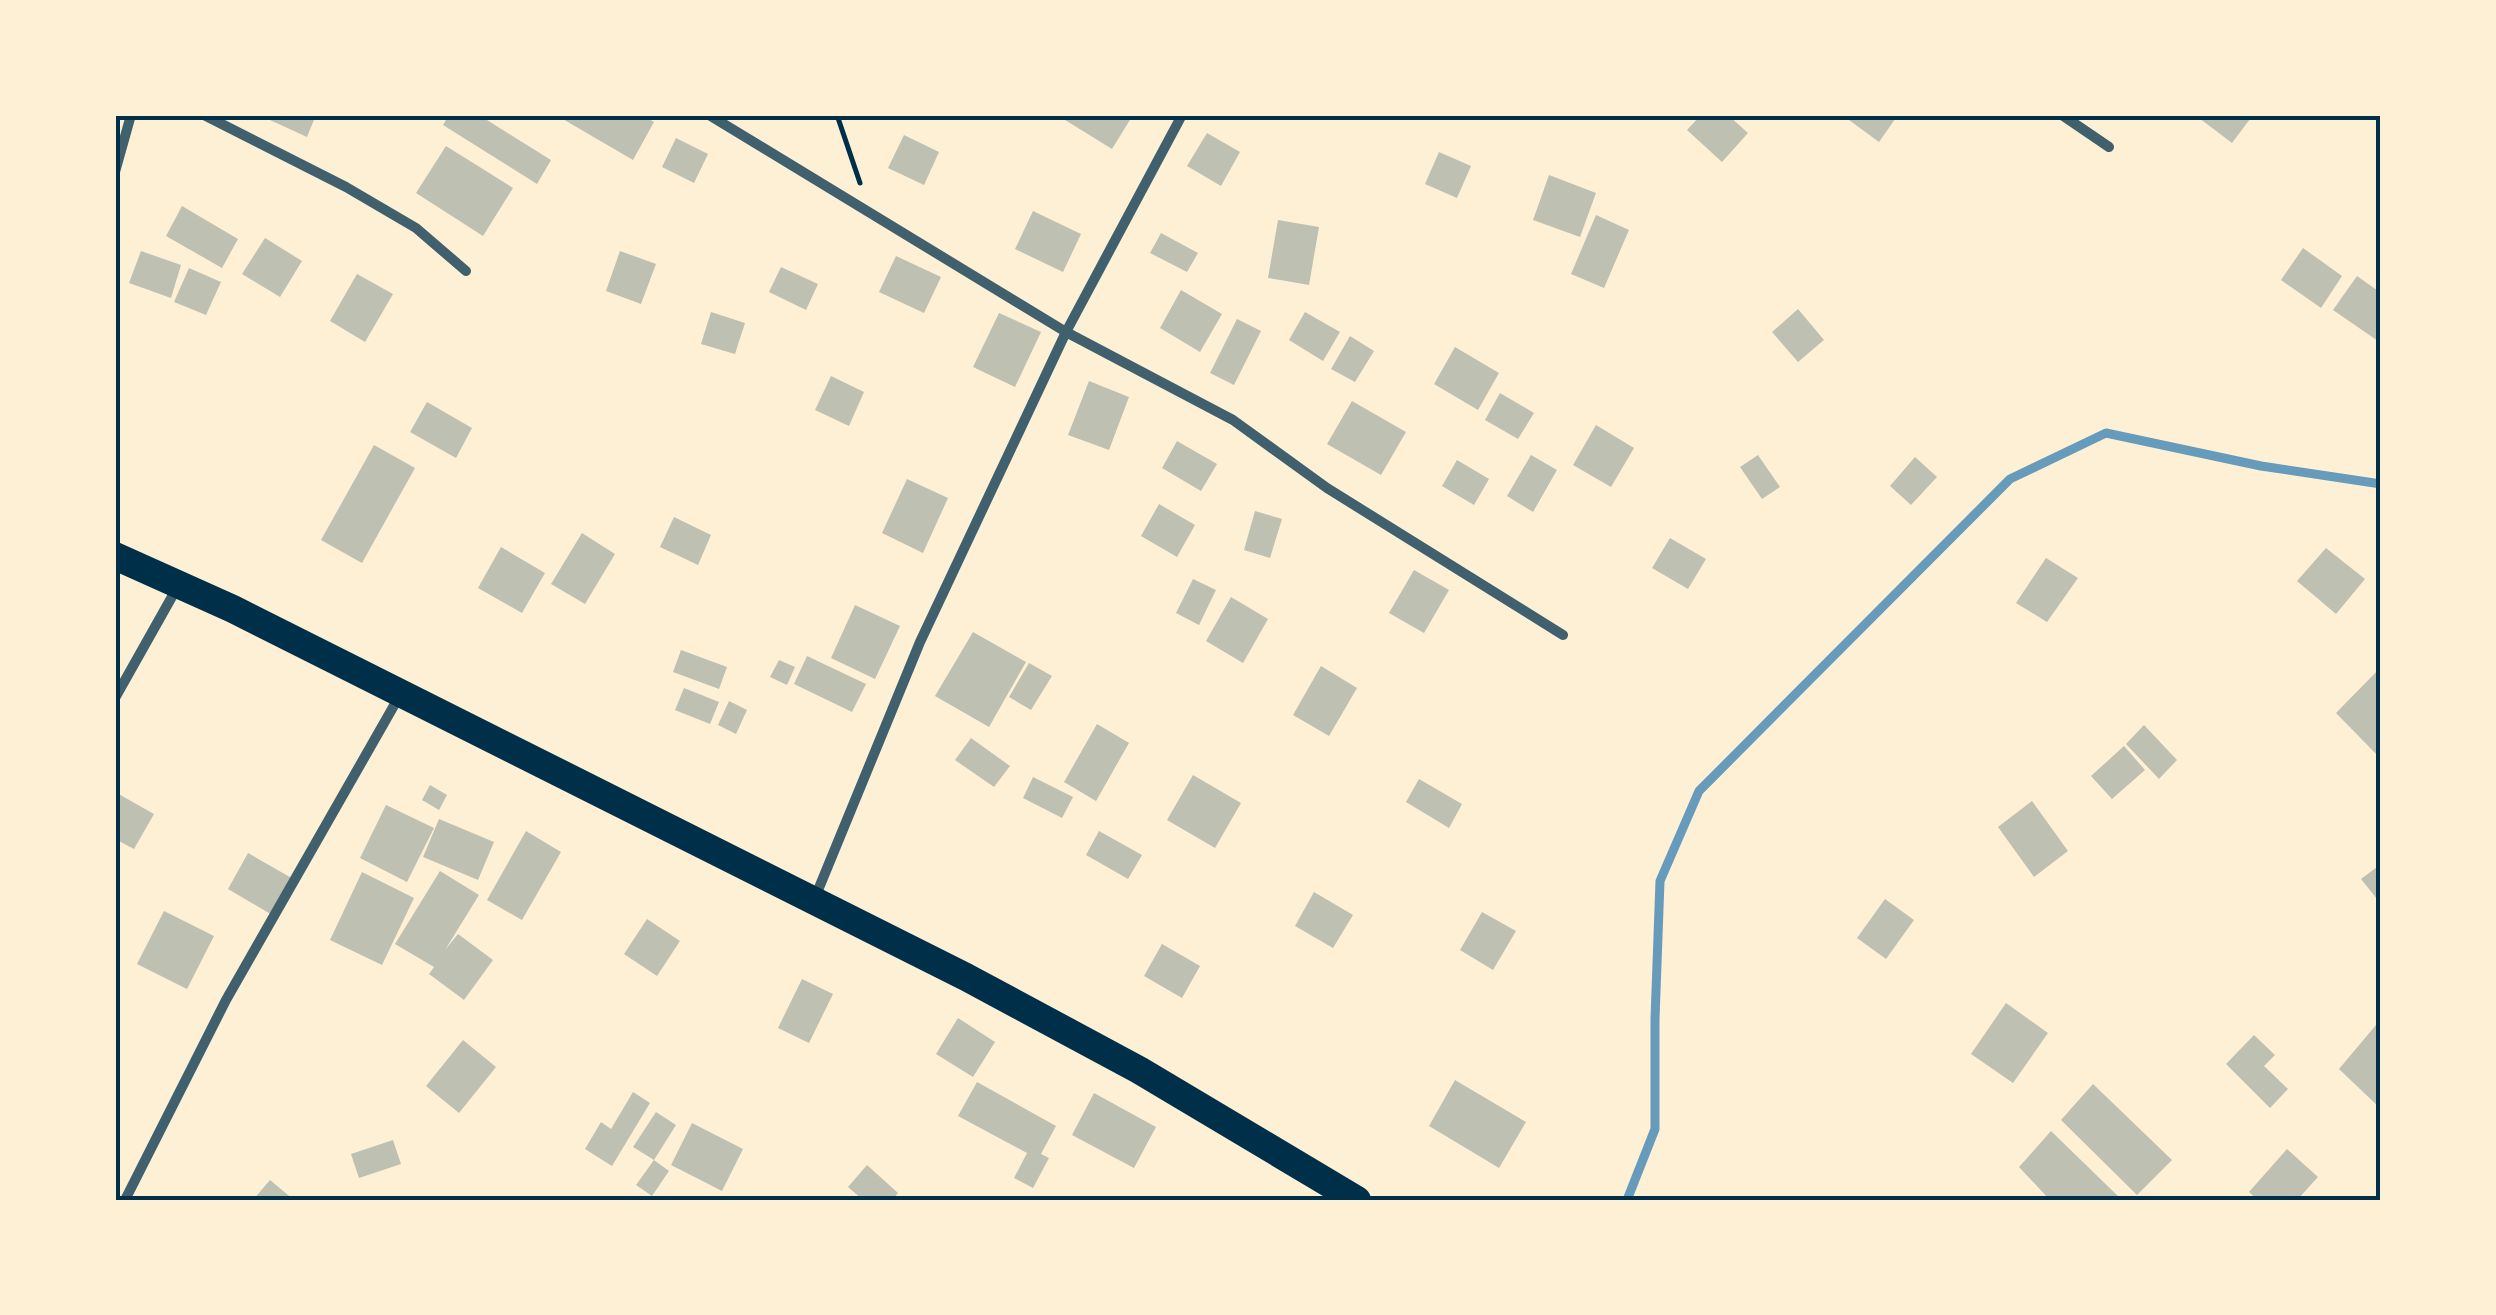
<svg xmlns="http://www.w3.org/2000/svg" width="2496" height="1315" viewBox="0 0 2496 1315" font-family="Barlow,sans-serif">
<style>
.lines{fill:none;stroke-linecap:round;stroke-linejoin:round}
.stream{stroke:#669bbc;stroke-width:9}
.building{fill:#bec0b2}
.path{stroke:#003049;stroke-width:5}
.minor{stroke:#3f606c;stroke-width:10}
.trunk{stroke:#003049;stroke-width:28}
.neatline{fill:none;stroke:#003049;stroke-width:4}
</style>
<rect width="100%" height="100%" fill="#fdf0d5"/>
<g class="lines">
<!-- stream -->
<path class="stream" d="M 1627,1200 L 1655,1129 L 1655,1019 L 1660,881 L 1699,791 L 2010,479 L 2106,433 L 2261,466 L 2381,484"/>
</g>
<!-- building -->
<path class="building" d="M 259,115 L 316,115 L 307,137 Z
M 449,115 L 479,115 L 551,160 L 537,184 L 443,125 Z
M 563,115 L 642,115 L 654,122 L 633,160 L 561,118 Z
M 1057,115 L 1133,115 L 1112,149 Z
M 1701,115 L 1728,115 L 1748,133 L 1722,162 L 1687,130 Z
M 1852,115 L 1898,115 L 1879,142 L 1849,120 Z
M 2195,115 L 2253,115 L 2232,143 Z
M 1207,133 L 1240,152 L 1221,186 L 1187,166 Z
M 904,135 L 939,152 L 924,185 L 888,168 Z
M 676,138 L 708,154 L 694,183 L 662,167 Z
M 446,146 L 513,188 L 483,236 L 416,193 Z
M 1439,152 L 1471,166 L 1457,198 L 1425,184 Z
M 1549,175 L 1596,193 L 1580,237 L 1533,220 Z
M 182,206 L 238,239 L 222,268 L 166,236 Z
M 1033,211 L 1081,234 L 1063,272 L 1015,249 Z
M 1596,215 L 1629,230 L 1604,288 L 1571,274 Z
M 1278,220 L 1319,227 L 1309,285 L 1268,278 Z
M 1161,233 L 1198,253 L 1187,272 L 1150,253 Z
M 265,238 L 302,261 L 280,297 L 242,274 Z
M 2303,248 L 2342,276 L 2321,308 L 2281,280 Z
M 141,251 L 181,265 L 171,298 L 129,283 Z
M 620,251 L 656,264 L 641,304 L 606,291 Z
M 896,256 L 941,277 L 924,313 L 879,292 Z
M 781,267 L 818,284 L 806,310 L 769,292 Z
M 189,268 L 221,282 L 206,315 L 174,302 Z
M 357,274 L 393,294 L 365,342 L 330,321 Z
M 2357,276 L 2381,293 L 2381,343 L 2333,310 Z
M 1181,290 L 1222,314 L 1200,352 L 1160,328 Z
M 1798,309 L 1824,340 L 1798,362 L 1772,332 Z
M 711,312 L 745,323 L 735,354 L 701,344 Z
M 1305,312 L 1340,332 L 1323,361 L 1289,340 Z
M 999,313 L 1041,332 L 1015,387 L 973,367 Z
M 1237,319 L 1261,331 L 1234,385 L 1210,373 Z
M 1350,336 L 1374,351 L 1355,382 L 1331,369 Z
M 1455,347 L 1499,373 L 1478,410 L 1434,384 Z
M 831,376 L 864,392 L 849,426 L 815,410 Z
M 1089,381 L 1129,397 L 1109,450 L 1068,435 Z
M 1500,393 L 1534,413 L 1518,439 L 1485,420 Z
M 1352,401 L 1406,432 L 1381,475 L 1327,444 Z
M 427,402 L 472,428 L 456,458 L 410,432 Z
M 1596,425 L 1634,448 L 1611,487 L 1573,465 Z
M 1177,441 L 1217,464 L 1201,491 L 1162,468 Z
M 374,445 L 415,468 L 362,563 L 321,540 Z
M 1531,455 L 1557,470 L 1533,512 L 1507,496 Z
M 1758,455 L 1780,487 L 1762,499 L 1740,467 Z
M 1915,457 L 1937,477 L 1911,505 L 1890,486 Z
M 1457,460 L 1489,479 L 1474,505 L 1442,486 Z
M 907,479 L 948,498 L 923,553 L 882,533 Z
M 1159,504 L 1195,525 L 1177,557 L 1141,536 Z
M 1255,511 L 1282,519 L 1270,558 L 1244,550 Z
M 674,517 L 711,535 L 698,565 L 660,547 Z
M 582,533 L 615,554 L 585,604 L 551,584 Z
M 1670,538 L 1706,559 L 1688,589 L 1652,568 Z
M 501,547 L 545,573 L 522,613 L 478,588 Z
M 2326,548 L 2365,579 L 2336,614 L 2297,581 Z
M 2046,558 L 2078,578 L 2047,622 L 2016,603 Z
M 1414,570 L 1449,590 L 1424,633 L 1389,613 Z
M 1193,579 L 1216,590 L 1199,625 L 1176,613 Z
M 1231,597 L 1268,619 L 1243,663 L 1206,641 Z
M 855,605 L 900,626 L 875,679 L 831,658 Z
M 973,632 L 1026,662 L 989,727 L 935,696 Z
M 681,650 L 727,667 L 719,689 L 673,672 Z
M 807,656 L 866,684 L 852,712 L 794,684 Z
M 779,660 L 795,667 L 787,685 L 770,677 Z
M 1029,663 L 1052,676 L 1031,710 L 1009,697 Z
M 1321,666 L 1357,688 L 1329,736 L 1293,715 Z
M 2381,667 L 2381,759 L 2336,713 Z
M 684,688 L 719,702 L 710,724 L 675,710 Z
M 729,701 L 747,710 L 736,734 L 718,725 Z
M 1097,724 L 1129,743 L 1096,801 L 1064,782 Z
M 2144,725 L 2177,760 L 2159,779 L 2126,744 Z
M 971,738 L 1010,766 L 994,787 L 955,760 Z
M 2124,746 L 2145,770 L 2112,799 L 2091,776 Z
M 1193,775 L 1241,803 L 1215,848 L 1167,820 Z
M 1033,777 L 1073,797 L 1062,818 L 1023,798 Z
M 1419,779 L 1462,804 L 1449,828 L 1406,802 Z
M 430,785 L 447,795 L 439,810 L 422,800 Z
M 115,792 L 154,814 L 134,849 L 115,839 Z
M 2032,801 L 2068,851 L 2034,877 L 1998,827 Z
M 386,805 L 434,828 L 407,882 L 360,858 Z
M 439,819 L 494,842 L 478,880 L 423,857 Z
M 526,831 L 561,852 L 522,920 L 487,900 Z
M 1099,831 L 1142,855 L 1128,879 L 1086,855 Z
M 248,853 L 295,880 L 274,916 L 228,889 Z
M 2381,864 L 2381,904 L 2361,879 Z
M 440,871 L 479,895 L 445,950 L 458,934 L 493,960 L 464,1000 L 429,974 L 434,967 L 395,944 Z
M 362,872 L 414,898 L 382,965 L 330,940 Z
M 1314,892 L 1353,915 L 1333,948 L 1295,926 Z
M 1885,899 L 1914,920 L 1886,959 L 1857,938 Z
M 164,911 L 214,936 L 187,989 L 137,964 Z
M 1482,912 L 1516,931 L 1493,970 L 1460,950 Z
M 647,919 L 680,941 L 657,976 L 624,954 Z
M 1162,944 L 1200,966 L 1182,998 L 1144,976 Z
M 802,979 L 833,994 L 809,1043 L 778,1028 Z
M 2006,1003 L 2048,1033 L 2013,1083 L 1971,1054 Z
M 958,1018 L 995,1042 L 973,1077 L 936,1054 Z
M 2381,1019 L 2381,1109 L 2339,1069 Z
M 2254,1035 L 2275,1055 L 2264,1066 L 2288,1089 L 2270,1108 L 2226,1064 Z
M 463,1040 L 496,1067 L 459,1113 L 426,1086 Z
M 1455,1080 L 1526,1122 L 1499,1168 L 1429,1126 Z
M 977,1082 L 1056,1126 L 1041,1154 L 1049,1158 L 1033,1188 L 1014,1178 L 1027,1153 L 958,1116 Z
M 2093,1084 L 2172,1160 L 2137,1195 L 2061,1120 Z
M 633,1092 L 650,1103 L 612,1166 L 585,1149 L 601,1122 L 611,1129 Z
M 1094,1093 L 1156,1127 L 1134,1168 L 1072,1135 Z
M 656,1112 L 676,1125 L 654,1160 L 633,1147 Z
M 692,1123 L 743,1149 L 722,1191 L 671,1165 Z
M 2051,1131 L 2122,1200 L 2050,1200 L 2019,1167 Z
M 393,1140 L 401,1164 L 359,1178 L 351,1154 Z
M 2287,1149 L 2318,1177 L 2297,1200 L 2258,1200 L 2249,1192 Z
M 654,1160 L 669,1171 L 652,1196 L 636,1185 Z
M 867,1165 L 898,1193 L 892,1200 L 863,1200 L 848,1187 Z
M 270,1180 L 294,1200 L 253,1200 Z"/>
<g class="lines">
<!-- path -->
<path class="path" d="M 837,115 L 860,183"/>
<!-- minor -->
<path class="minor" d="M 204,115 L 346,187 L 416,228 L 466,271
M 709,115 L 1066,332 L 1233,420 L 1327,488 L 1563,635
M 2062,115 L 2109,147
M 115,172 L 131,115
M 115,698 L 178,586
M 814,900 L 920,642 L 1066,332 L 1182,115
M 125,1200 L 226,1000 L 400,695"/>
<!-- trunk -->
<path class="trunk" d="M 115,556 L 233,609 L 966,977 L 1139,1070 L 1357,1200"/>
</g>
<!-- border -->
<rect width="2496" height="1315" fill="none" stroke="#fdf0d5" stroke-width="235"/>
<rect x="118" y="118" width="2260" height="1080" class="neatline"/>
</svg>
